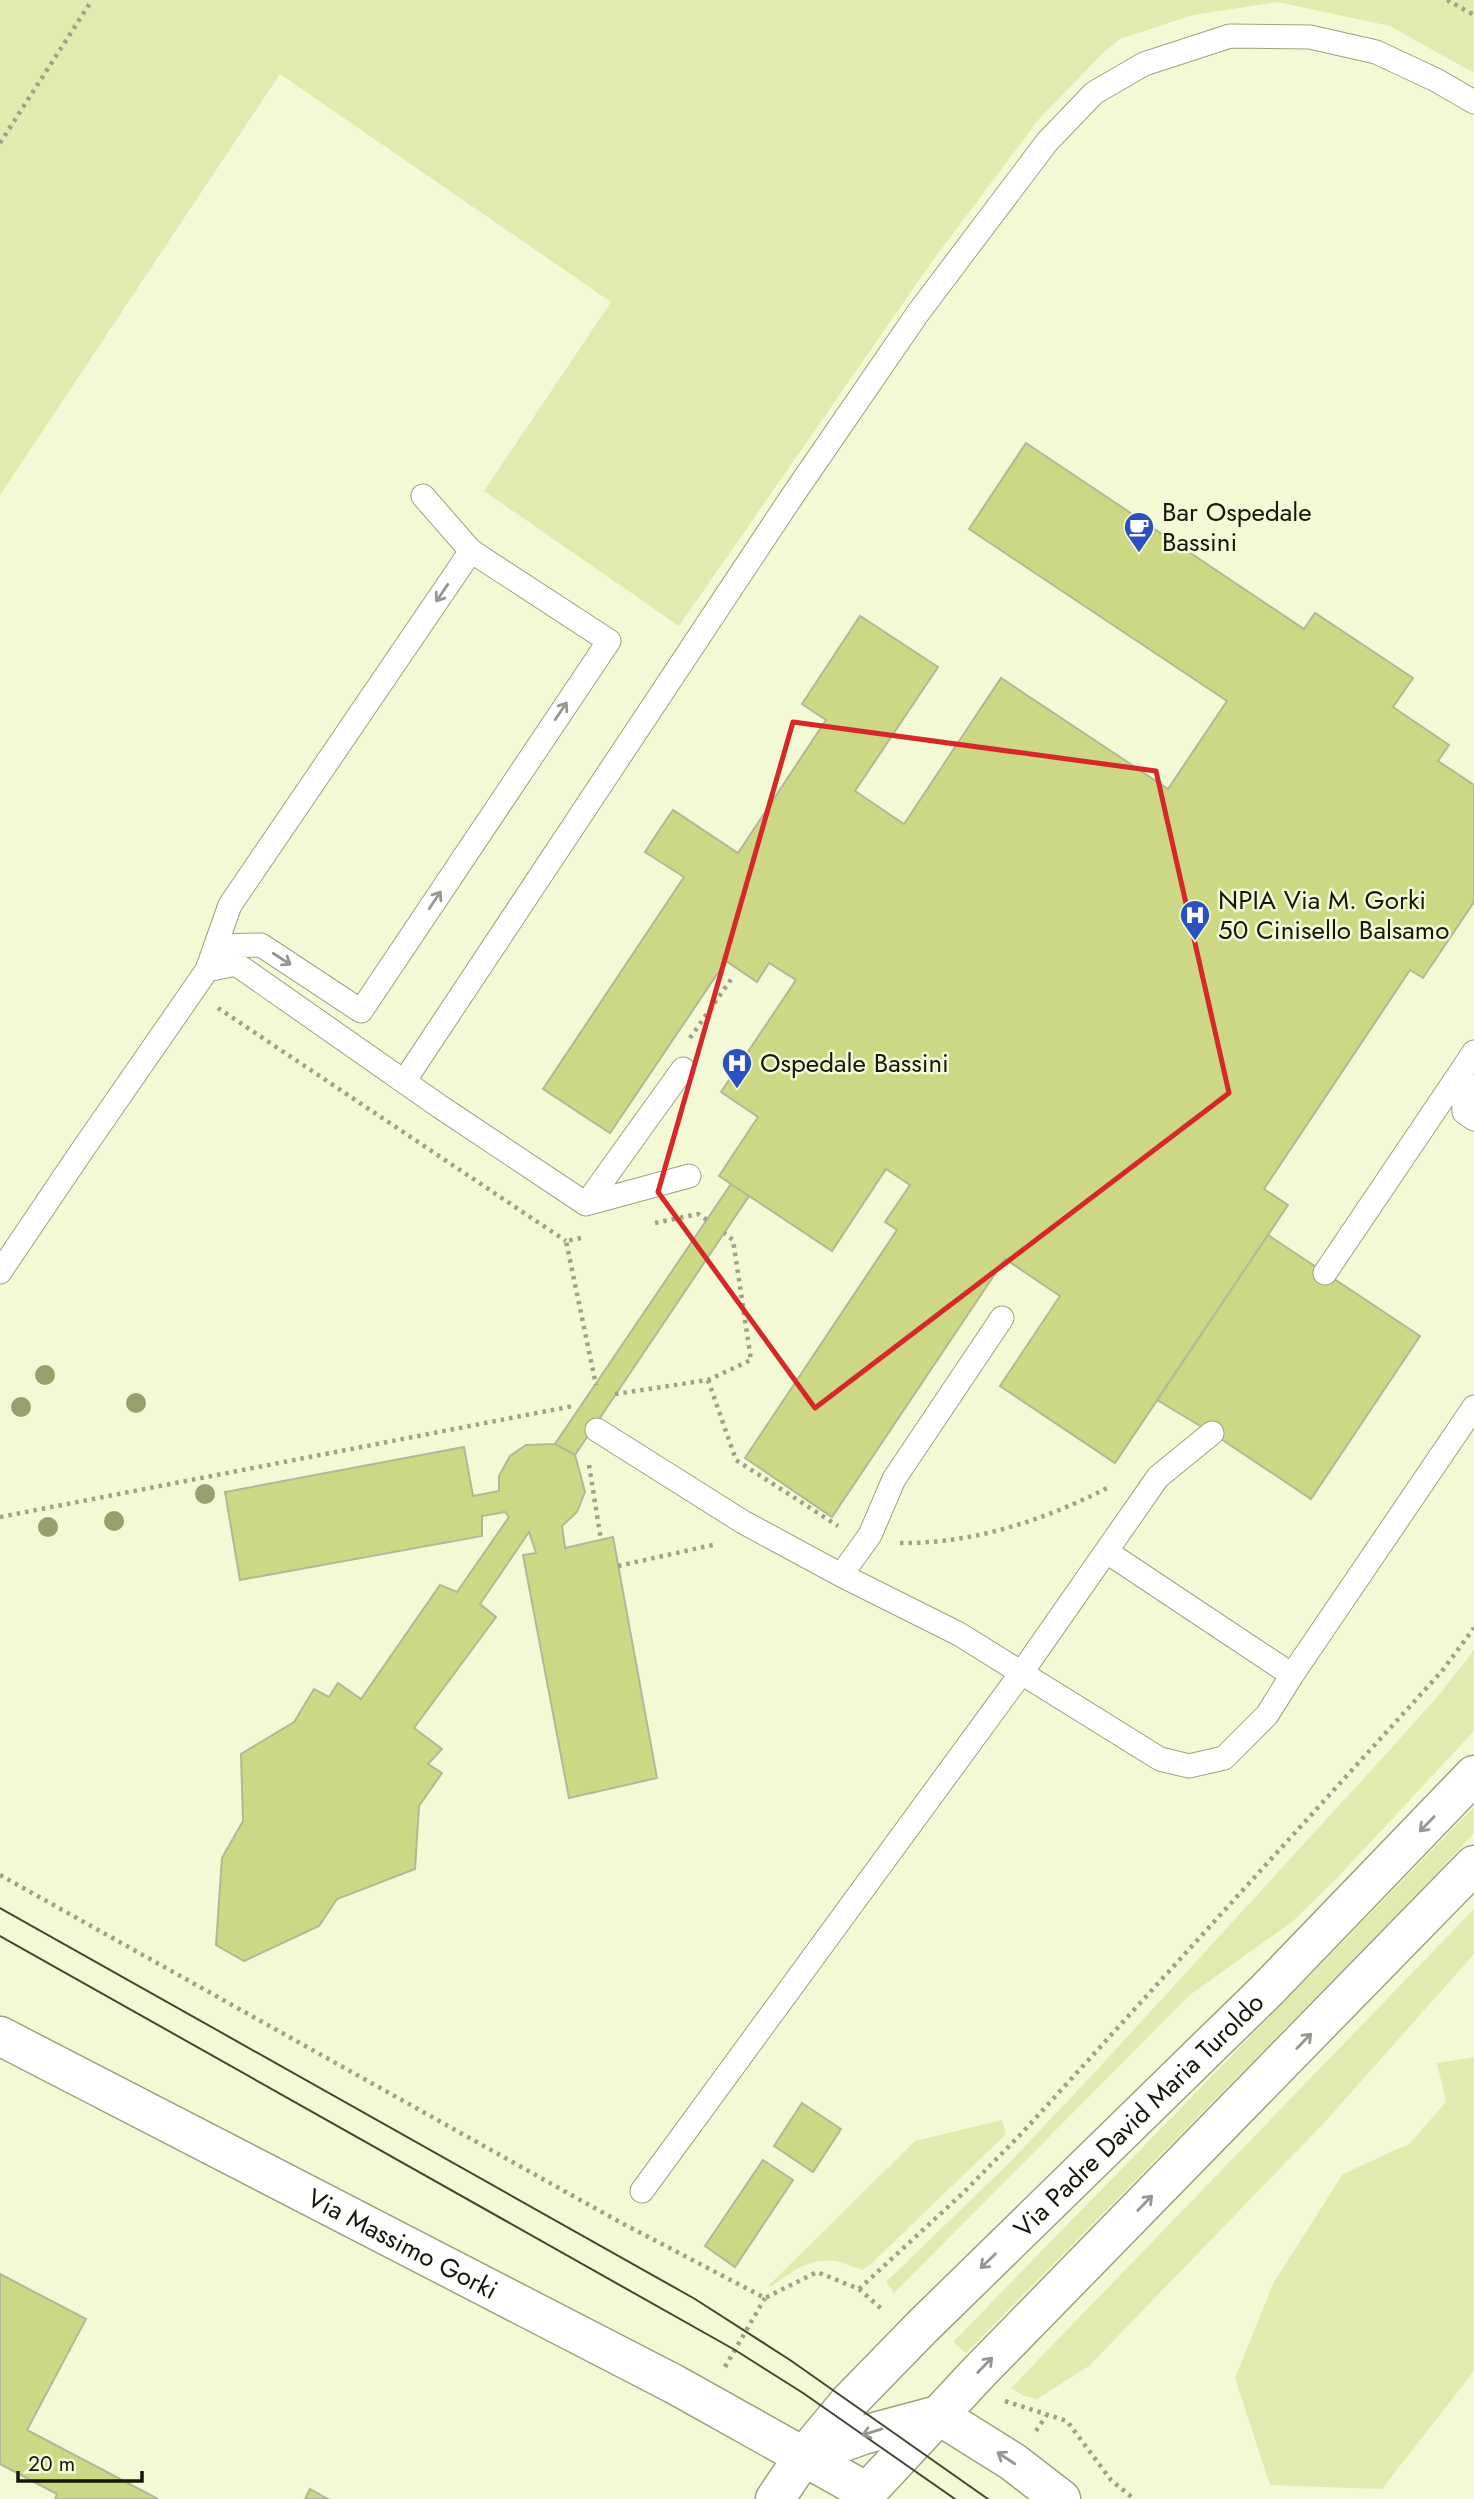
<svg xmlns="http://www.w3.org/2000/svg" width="1474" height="2499" viewBox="0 0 1474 2499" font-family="Jost,sans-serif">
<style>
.green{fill:#e1eaaf}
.building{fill:#ccd883;stroke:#b2b895;stroke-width:2}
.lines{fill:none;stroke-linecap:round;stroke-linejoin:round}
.service-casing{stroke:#9da381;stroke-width:25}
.minor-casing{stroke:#9da381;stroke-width:41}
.tertiary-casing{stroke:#9da381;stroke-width:41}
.path{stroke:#9ea387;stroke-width:4.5;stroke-dasharray:3.5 5;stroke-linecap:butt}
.service{stroke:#fff;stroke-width:23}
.minor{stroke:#fff;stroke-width:38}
.tertiary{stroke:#fff;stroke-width:38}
.tram{stroke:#444635;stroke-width:2}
.tree{fill:#989e6c}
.oneway{stroke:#969791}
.marked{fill:none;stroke:#d62828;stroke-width:5;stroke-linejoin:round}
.labels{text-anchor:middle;stroke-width:5;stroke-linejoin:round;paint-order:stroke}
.poi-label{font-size:26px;fill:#15170a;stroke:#f3f9d5;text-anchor:start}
.street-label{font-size:26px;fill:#15170a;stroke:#f3f9d5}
</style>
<rect width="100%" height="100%" fill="#f3f9d5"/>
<!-- green -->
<path class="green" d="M 0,0 L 1474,0 L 1474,73 L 1390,26 L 1278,2 L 1193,15 L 1120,39 L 1103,53 L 1039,119 L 931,263 L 679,626 L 484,491 L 611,302 L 280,74 L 0,495 Z
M 1474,1650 L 1474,1731 L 1336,1879 L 1292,1922 L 1190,1995 L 894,2293 L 886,2282 L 1008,2164 L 1095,2072 L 1387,1753 L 1438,1696 Z
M 1474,1807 L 1474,1833 L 1417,1894 L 966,2353 L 953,2342 Z
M 1474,1909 L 1474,1954 L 1324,2123 L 1089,2366 L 1037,2399 L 1024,2396 L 1011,2388 Z
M 1474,2057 L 1474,2371 L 1382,2489 L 1270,2485 L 1235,2378 L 1274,2282 L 1343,2174 L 1409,2144 L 1446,2102 L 1437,2063 Z
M 1002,2120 L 1006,2134 L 870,2265 L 862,2270 C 853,2267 844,2262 835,2261 C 809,2258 792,2272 772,2286 L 768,2286 L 915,2141 Z"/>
<!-- building -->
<path class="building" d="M 1026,443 L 1304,629 L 1315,613 L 1413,678 L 1393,707 L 1449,745 L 1438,761 L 1474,785 L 1474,902 L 1423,978 L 1410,970 L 1264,1189 L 1288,1205 L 1115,1463 L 1000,1386 L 1060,1296 L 1005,1259 L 832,1517 L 745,1458 L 897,1230 L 885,1222 L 910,1185 L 886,1169 L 832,1251 L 719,1176 L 758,1117 L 721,1092 L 796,980 L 769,963 L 757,982 L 726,961 L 610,1133 L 543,1089 L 684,877 L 645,852 L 658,832 L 673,810 L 738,853 L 826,720 L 802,704 L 860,616 L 938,667 L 855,791 L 904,824 L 1001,678 L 1168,789 L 1227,701 L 969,529 Z
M 731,1184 L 749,1196 L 575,1455 L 555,1444 Z
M 1268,1235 L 1420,1336 L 1311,1499 L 1212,1433 L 1157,1400 Z
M 555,1444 L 575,1455 L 585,1492 L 577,1512 L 562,1526 L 565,1548 L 613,1537 L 657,1778 L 569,1798 L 523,1555 L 536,1553 L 529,1532 L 480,1604 L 496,1617 L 414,1728 L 442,1749 L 428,1764 L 442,1773 L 419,1806 L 415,1869 L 337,1899 L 319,1926 L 244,1961 L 216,1945 L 222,1858 L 243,1821 L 241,1754 L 294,1722 L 314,1689 L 329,1697 L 338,1683 L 361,1699 L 440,1585 L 457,1592 L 509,1517 L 505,1512 L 482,1516 L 482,1536 L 240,1580 L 225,1492 L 464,1447 L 473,1496 L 499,1491 L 499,1476 L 510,1456 L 526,1445 Z
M 802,2103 L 841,2129 L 813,2172 L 774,2146 Z
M 763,2160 L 793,2180 L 735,2267 L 705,2246 Z
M 0,2274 L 86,2319 L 27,2430 L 158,2499 L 55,2499 L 57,2494 L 0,2464 Z
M 310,2489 L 328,2499 L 305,2499 Z"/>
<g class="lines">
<!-- service casing -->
<g class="service-casing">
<path id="service" d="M 423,496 L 471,551
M 207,970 L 230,905 L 471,551 L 609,641 L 361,1011 L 261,945 L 217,946
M 1474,1052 L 1462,1070 L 1464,1112 L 1474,1119
M 405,1080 L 791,498 L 918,313 L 1047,142 L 1094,93 L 1144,64 L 1230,36 L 1310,37 L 1376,52 L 1436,80 L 1474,102
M 586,1204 L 683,1069
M 0,1272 L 81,1152 L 207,970 L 236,964 L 439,1106 L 586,1204 L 689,1176
M 1325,1273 L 1462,1070
M 597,1430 L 743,1522 L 841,1575 L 959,1634 L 1160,1759 L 1189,1766 L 1224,1758 L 1267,1715 L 1292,1675 L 1474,1407
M 1107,1552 L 1292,1675
M 841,1575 L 870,1535 L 894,1479 L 1002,1318
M 642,2191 L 1022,1672 L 1158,1477 L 1212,1433"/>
</g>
<!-- minor casing -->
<g class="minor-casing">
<path id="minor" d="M 775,2499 L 804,2456 L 863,2435 L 938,2415 L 1013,2462 L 1061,2499"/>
</g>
<!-- tertiary casing -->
<g class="tertiary-casing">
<g id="tertiary">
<path id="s1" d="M 0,2036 L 674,2384 L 867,2492 L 979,2372 L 1474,1865"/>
<path id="s2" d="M 804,2456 L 849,2402 L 922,2327 L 1267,1990 L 1474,1775"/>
</g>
</g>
<!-- path -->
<path class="path" d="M 1447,0 L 1474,15
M 0,143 L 92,0
M 218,1008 L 566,1241
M 690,1038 L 732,978
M 655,1223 L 698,1214 L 707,1220
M 581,1238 L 566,1241 L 596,1385
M 708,1380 L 736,1460 L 838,1526
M 615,1394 L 708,1380 L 751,1360 L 733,1240 L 724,1233
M 589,1465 L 601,1540
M 0,1517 L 573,1406
M 900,1543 C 973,1544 1045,1520 1109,1487
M 618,1566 L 717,1544
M 0,1875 L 616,2220 L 765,2298 L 817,2272 L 859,2289 L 884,2311
M 859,2289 L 963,2193 L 1022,2133 L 1442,1671 L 1474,1628
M 725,2367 L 765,2298
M 1005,2401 L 1067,2421 L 1111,2480 L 1134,2499
M 1036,2431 L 1046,2416"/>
<!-- service -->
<use href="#service" class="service"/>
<!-- minor -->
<use href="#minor" class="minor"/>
<!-- tertiary -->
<use href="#tertiary" class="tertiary"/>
<!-- tram -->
<path class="tram" d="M 0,1908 L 695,2299 L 790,2360 L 988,2499
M 0,1936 L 735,2350 L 803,2393 L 955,2499"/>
</g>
<!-- trees -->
<g class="tree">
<circle cx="45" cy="1375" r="10"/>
<circle cx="136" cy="1403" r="10"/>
<circle cx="21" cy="1407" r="10"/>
<circle cx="205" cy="1494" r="10"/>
<circle cx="114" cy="1521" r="10"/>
<circle cx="48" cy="1527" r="10"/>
</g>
<!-- one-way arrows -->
<defs><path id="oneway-shaft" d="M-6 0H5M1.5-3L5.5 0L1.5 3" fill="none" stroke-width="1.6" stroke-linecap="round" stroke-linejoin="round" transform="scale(1.75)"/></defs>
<g class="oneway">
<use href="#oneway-shaft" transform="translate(442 593) rotate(124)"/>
<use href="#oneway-shaft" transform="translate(561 711) rotate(-56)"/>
<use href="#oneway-shaft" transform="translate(435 900) rotate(-56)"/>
<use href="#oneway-shaft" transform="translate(282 959) rotate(33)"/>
<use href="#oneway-shaft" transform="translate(1427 1824) rotate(134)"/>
<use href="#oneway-shaft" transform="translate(1304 2041) rotate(-46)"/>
<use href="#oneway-shaft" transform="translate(1145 2203) rotate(-46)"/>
<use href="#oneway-shaft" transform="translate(988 2261) rotate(136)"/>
<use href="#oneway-shaft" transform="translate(985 2365) rotate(-46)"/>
<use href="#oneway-shaft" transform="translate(872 2432) rotate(163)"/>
<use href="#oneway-shaft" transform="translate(1006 2458) rotate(-147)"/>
</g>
<!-- marked area -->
<path class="marked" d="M 793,722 L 1156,771 L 1229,1093 L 815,1408 L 658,1192 Z"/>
<!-- icons -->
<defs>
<g id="cafe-pin" transform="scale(1.575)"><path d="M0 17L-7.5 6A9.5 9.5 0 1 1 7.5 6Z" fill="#2b51c0" stroke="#f3f9d5"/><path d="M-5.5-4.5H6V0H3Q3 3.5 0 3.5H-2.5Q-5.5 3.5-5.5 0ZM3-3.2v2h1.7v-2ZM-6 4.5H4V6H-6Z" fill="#fff"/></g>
<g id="hospital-pin" transform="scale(1.575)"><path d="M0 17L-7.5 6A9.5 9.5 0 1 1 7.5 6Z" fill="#2b51c0" stroke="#f3f9d5"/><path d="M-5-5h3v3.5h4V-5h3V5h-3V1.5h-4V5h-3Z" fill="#fff"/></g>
</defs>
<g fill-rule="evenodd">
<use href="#cafe-pin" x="1139" y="527"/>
<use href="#hospital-pin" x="1195" y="915"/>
<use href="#hospital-pin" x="737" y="1063"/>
</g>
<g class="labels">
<!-- poi labels -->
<g class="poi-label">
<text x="1162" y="521">Bar Ospedale<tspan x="1162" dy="30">Bassini</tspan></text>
<text x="1218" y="909">NPIA Via M. Gorki<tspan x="1218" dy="30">50 Cinisello Balsamo</tspan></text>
<text x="760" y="1072">Ospedale Bassini</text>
</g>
<!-- street labels -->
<g class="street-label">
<text dy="9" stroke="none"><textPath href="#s2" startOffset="478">Via Padre David Maria Turoldo</textPath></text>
<text dy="9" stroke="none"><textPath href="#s1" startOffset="453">Via Massimo Gorki</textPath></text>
</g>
</g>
<!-- scale -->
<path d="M18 2471v10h124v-10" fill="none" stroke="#15170a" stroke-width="3.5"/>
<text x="28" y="2471" font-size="21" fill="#15170a" stroke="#f3f9d5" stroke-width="5" paint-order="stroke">20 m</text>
</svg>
